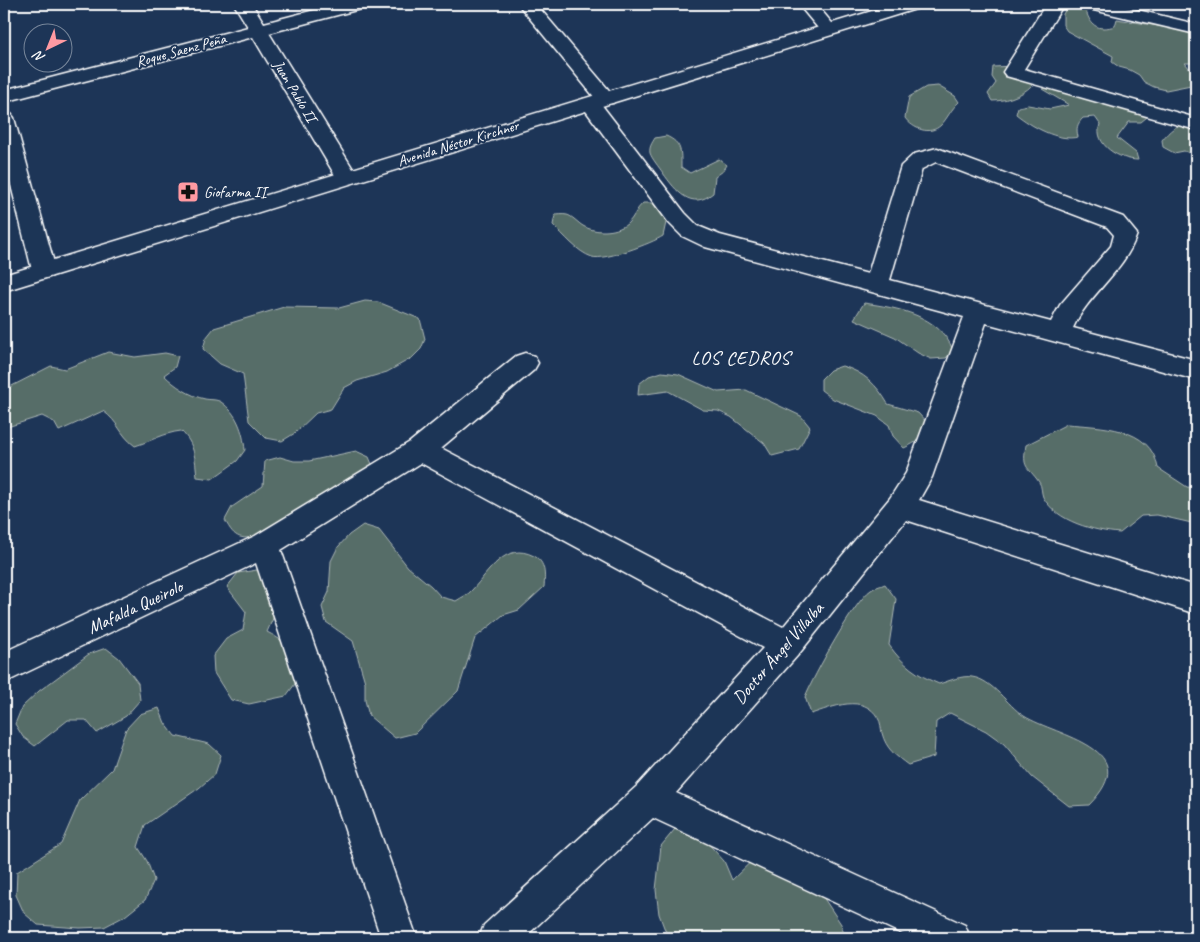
<svg xmlns="http://www.w3.org/2000/svg" width="1200" height="942" viewBox="0 0 1200 942" font-family="Caveat,sans-serif">
<style>
.green{fill:#576d68;stroke:#abb6b4}
.lines{fill:none;stroke-linecap:round;stroke-linejoin:round}
.minor-casing{stroke:#fff;stroke-width:3}
.secondary-casing{stroke:#fff;stroke-width:3}
.minor{fill:#1d3557;fill-rule:evenodd}
.secondary{fill:#1d3557;fill-rule:evenodd}
.labels{text-anchor:middle;stroke-width:4;stroke-linejoin:round;paint-order:stroke}
.far-street-label{font-size:15px;fill:#fff;stroke:#1d3557}
.far-poi-label{font-size:15px;fill:#fff;stroke:#1d3557;text-anchor:start}
.street-label{font-size:18px;fill:#fff;stroke:#1d3557}
.neighbourhood-label{font-size:19px;letter-spacing:1px;fill:#fff;stroke:#1d3557}
</style>
<rect width="100%" height="100%" fill="#1d3557"/>
<filter id="ink" filterUnits="userSpaceOnUse"><feTurbulence type="fractalNoise" baseFrequency=".02" numOctaves="2"/><feDisplacementMap in="SourceGraphic" scale="10" xChannelSelector="R" yChannelSelector="G"/><feConvolveMatrix kernelMatrix="1 2 1 2 8 2 1 2 1" color-interpolation-filters="sRGB"/></filter>
<g filter="url(#ink)">
<!-- green -->
<path class="green" d="M 1076,8 L 1086,11 C 1091,27 1099,31 1115,26 L 1117,19 L 1170,28 L 1196,26 L 1196,63 L 1185,63 L 1190,69 L 1196,71 L 1196,84 L 1166,90 L 1154,87 L 1144,82 L 1139,75 L 1130,70 L 1119,67 L 1112,62 L 1113,56 L 1067,31 L 1063,25 L 1063,14 L 1066,9 Z
M 1014,66 L 1033,73 L 1036,80 C 1027,94 1008,101 992,101 L 988,94 L 996,83 L 992,77 L 993,67 Z
M 1050,85 L 1141,110 L 1147,117 L 1141,122 L 1129,122 L 1117,138 L 1136,153 L 1138,160 C 1120,160 1093,145 1100,124 L 1095,117 L 1083,118 C 1077,124 1076,128 1078,137 C 1058,142 1031,126 1016,114 L 1018,107 L 1028,105 L 1050,109 L 1069,105 L 1042,89 Z
M 938,86 L 955,96 L 959,102 C 951,109 947,119 941,125 C 930,136 913,129 905,118 L 909,97 L 926,87 Z
M 1188,123 L 1196,125 L 1196,155 L 1184,151 L 1174,153 L 1163,147 L 1162,140 C 1170,130 1176,125 1188,123 Z
M 666,136 C 682,143 681,151 681,167 L 690,173 L 719,159 L 727,165 L 723,171 L 715,177 L 713,193 C 691,211 676,191 663,173 C 659,167 652,159 650,153 C 649,147 652,143 655,138 Z
M 643,203 L 656,203 L 667,218 L 663,236 C 652,243 605,261 592,257 C 577,252 564,235 553,225 L 555,215 C 558,215 563,214 567,215 C 572,216 578,223 583,226 C 595,233 615,233 627,224 C 634,218 636,209 643,203 Z
M 365,301 L 378,302 L 420,319 L 425,339 L 421,349 L 412,358 L 387,372 L 357,381 L 344,388 L 331,409 L 316,413 L 295,433 L 282,441 L 266,438 L 249,421 L 243,374 L 220,364 L 203,349 L 206,338 L 214,328 L 284,307 L 339,308 Z
M 864,303 C 898,308 939,315 953,350 L 946,358 L 931,359 L 918,353 L 895,337 L 854,319 Z
M 108,352 L 135,357 L 165,353 L 178,356 L 175,367 L 164,375 C 175,386 190,396 205,399 C 210,400 216,399 221,402 C 237,413 243,431 245,450 L 237,461 L 212,479 L 197,477 C 195,458 195,444 181,431 C 164,433 151,441 135,446 C 119,434 119,422 103,411 L 59,431 L 54,422 L 42,416 L 4,428 L 4,390 L 51,366 L 65,369 Z
M 842,366 C 864,372 877,385 888,404 L 918,413 L 928,424 C 924,438 917,442 904,448 L 893,436 L 889,425 L 877,416 L 833,399 L 821,390 L 821,379 L 830,370 Z
M 662,372 L 678,374 L 718,392 L 746,390 L 801,416 L 810,427 L 799,449 L 772,456 L 764,443 L 731,417 L 718,411 L 703,410 L 668,391 L 638,395 L 639,384 L 649,376 Z
M 1067,424 C 1100,427 1151,426 1158,468 L 1187,487 L 1196,488 L 1196,524 L 1157,515 L 1141,516 L 1120,533 C 1094,531 1057,522 1043,497 C 1041,492 1042,486 1039,482 C 1027,465 1022,469 1026,445 Z
M 356,451 L 369,457 L 374,469 L 262,535 C 242,540 235,540 225,520 L 232,507 L 263,486 L 265,461 L 280,457 L 294,461 L 309,461 Z
M 363,525 L 379,530 L 408,567 L 431,586 L 441,597 L 456,601 C 462,597 468,595 472,590 C 489,572 505,541 534,556 C 546,562 545,576 544,587 L 519,610 L 503,615 L 475,638 L 458,691 L 415,733 L 395,738 L 369,716 L 365,700 L 365,682 L 353,641 L 326,622 L 322,607 L 329,592 L 331,561 L 338,547 L 349,535 Z
M 257,570 L 270,576 L 274,616 L 267,632 C 293,645 292,654 298,680 L 286,696 L 249,704 L 231,700 L 214,673 L 213,656 L 226,639 L 243,630 L 246,612 L 227,587 L 238,573 Z
M 885,584 L 896,599 L 889,645 C 903,665 917,675 939,684 C 949,681 962,675 972,677 C 993,680 1007,705 1024,716 C 1058,737 1146,748 1089,805 L 1069,806 L 1032,777 L 1004,744 L 986,731 L 950,713 L 936,722 L 934,757 L 908,765 C 896,756 886,749 882,733 C 881,729 881,722 878,718 C 864,693 832,707 811,714 L 805,697 C 813,677 855,600 871,590 C 875,587 881,586 885,584 Z
M 106,648 L 119,658 L 138,683 L 140,700 L 126,716 L 97,733 L 86,720 L 68,720 L 35,746 L 23,737 L 15,724 L 22,707 L 39,691 L 89,654 Z
M 159,708 L 165,723 L 175,736 L 209,744 L 221,755 L 215,774 L 199,788 L 145,825 L 138,847 L 147,861 L 154,880 L 145,900 L 125,916 L 104,927 L 80,928 L 38,925 L 24,913 L 16,895 L 17,872 L 61,844 L 80,800 L 112,769 L 126,729 L 140,714 Z
M 675,829 L 695,829 L 724,861 L 732,880 L 762,851 L 815,885 L 841,924 L 845,938 L 668,938 L 659,914 L 656,890 L 661,846 Z"/>
<g class="lines">
<!-- minor casing -->
<g class="minor-casing">
<path id="minor" d="M 234,4 L 252,4 L 264,23 L 338,4 L 367,4 L 364,8 L 269,33 L 358,177 L 355,182 L 347,184 L 339,182 L 253,37 L 4,102 L 4,90 L 248,27 Z
M 518,4 L 536,4 L 613,95 L 616,99 L 613,103 L 601,104 L 685,213 L 698,226 L 720,235 L 868,274 L 901,166 L 914,154 L 937,148 L 1123,217 L 1137,234 C 1125,271 1089,293 1073,328 L 1196,360 L 1196,380 L 986,323 L 932,477 L 919,500 L 1196,586 L 1196,614 L 906,520 L 798,655 L 676,793 L 965,925 L 970,938 L 911,938 L 653,818 L 524,938 L 479,938 L 484,925 L 637,786 L 763,648 L 421,463 L 281,550 L 417,938 L 381,938 L 256,563 L 4,683 L 4,652 L 255,536 L 410,442 L 516,356 L 525,353 L 534,356 L 538,363 L 534,370 L 441,448 L 783,627 L 890,498 L 906,473 L 964,317 L 705,247 L 682,236 L 669,223 L 580,103 L 583,99 L 595,98 ZM 936,162 L 1107,227 L 1114,235 L 1111,246 L 1060,305 L 1051,322 L 890,280 L 922,169 Z
M 798,4 L 816,4 L 837,29 L 834,33 L 822,33 Z
M 1046,4 L 1064,4 L 1024,69 L 1196,118 L 1196,130 L 1006,76 L 1003,72 Z
M 1082,4 L 1113,4 L 1196,24 L 1196,34 L 1085,8 Z
M 4,112 L 11,114 L 14,118 L 56,270 L 52,276 L 44,278 L 36,276 L 32,270 L 4,157 Z"/>
</g>
<!-- secondary casing -->
<g class="secondary-casing">
<path id="secondary" d="M 895,4 L 922,4 L 919,8 L 4,291 L 4,275 Z"/>
</g>
<!-- minor -->
<use href="#minor" class="minor"/>
<!-- secondary -->
<use href="#secondary" class="secondary"/>
</g>
</g>
<!-- icons -->
<defs>
<g id="pharmacy-square" transform="scale(1.125)"><rect x="-9" y="-9" width="18" height="18" rx="4" fill="#ff9aa2" stroke="#1d3557"/><path d="M-2-6h4v4h4v4h-4v4h-4v-4h-4v-4h4Z" fill="#111"/></g>
</defs>
<g fill-rule="evenodd">
<use href="#pharmacy-square" x="188" y="192"/>
</g>
<g class="labels">
<!-- far-street labels -->
<g class="far-street-label">
<text transform="translate(181 50) rotate(-15)" y="5">Roque Saenz Peña</text>
<text transform="translate(295 91) rotate(59)" y="5">Juan Pablo II</text>
<text transform="translate(458 143) rotate(-17)" y="5">Avenida Néstor Kirchner</text>
</g>
<!-- far-poi labels -->
<g class="far-poi-label">
<text x="204" y="197">Giofarma II</text>
</g>
<!-- street labels -->
<g class="street-label">
<text transform="translate(135 607) rotate(-25)" y="6">Mafalda Queirolo</text>
<text transform="translate(778 653) rotate(-49)" y="6">Doctor Ángel Villalba</text>
</g>
<!-- neighbourhood labels -->
<g class="neighbourhood-label">
<text x="741" y="364">LOS CEDROS</text>
</g>
</g>
<!-- margin -->
<rect width="1200" height="942" fill="none" stroke="#1d3557" stroke-width="20"/>
<rect x="10" y="10" width="1180" height="922" fill="none" stroke="#fff" stroke-width="2" filter="url(#ink)"/>
<!-- north arrow -->
<g transform="translate(48 48) rotate(223)"><circle r="24" fill="#1d3557" stroke="#77869a"/>
<path d="M0-4L9 19L0 12L-9 19Z" fill="#ff9aa2"/>
<text y="-8" font-size="14" font-weight="bold" text-anchor="middle" fill="#ffffff">N</text>
</g>
</svg>
